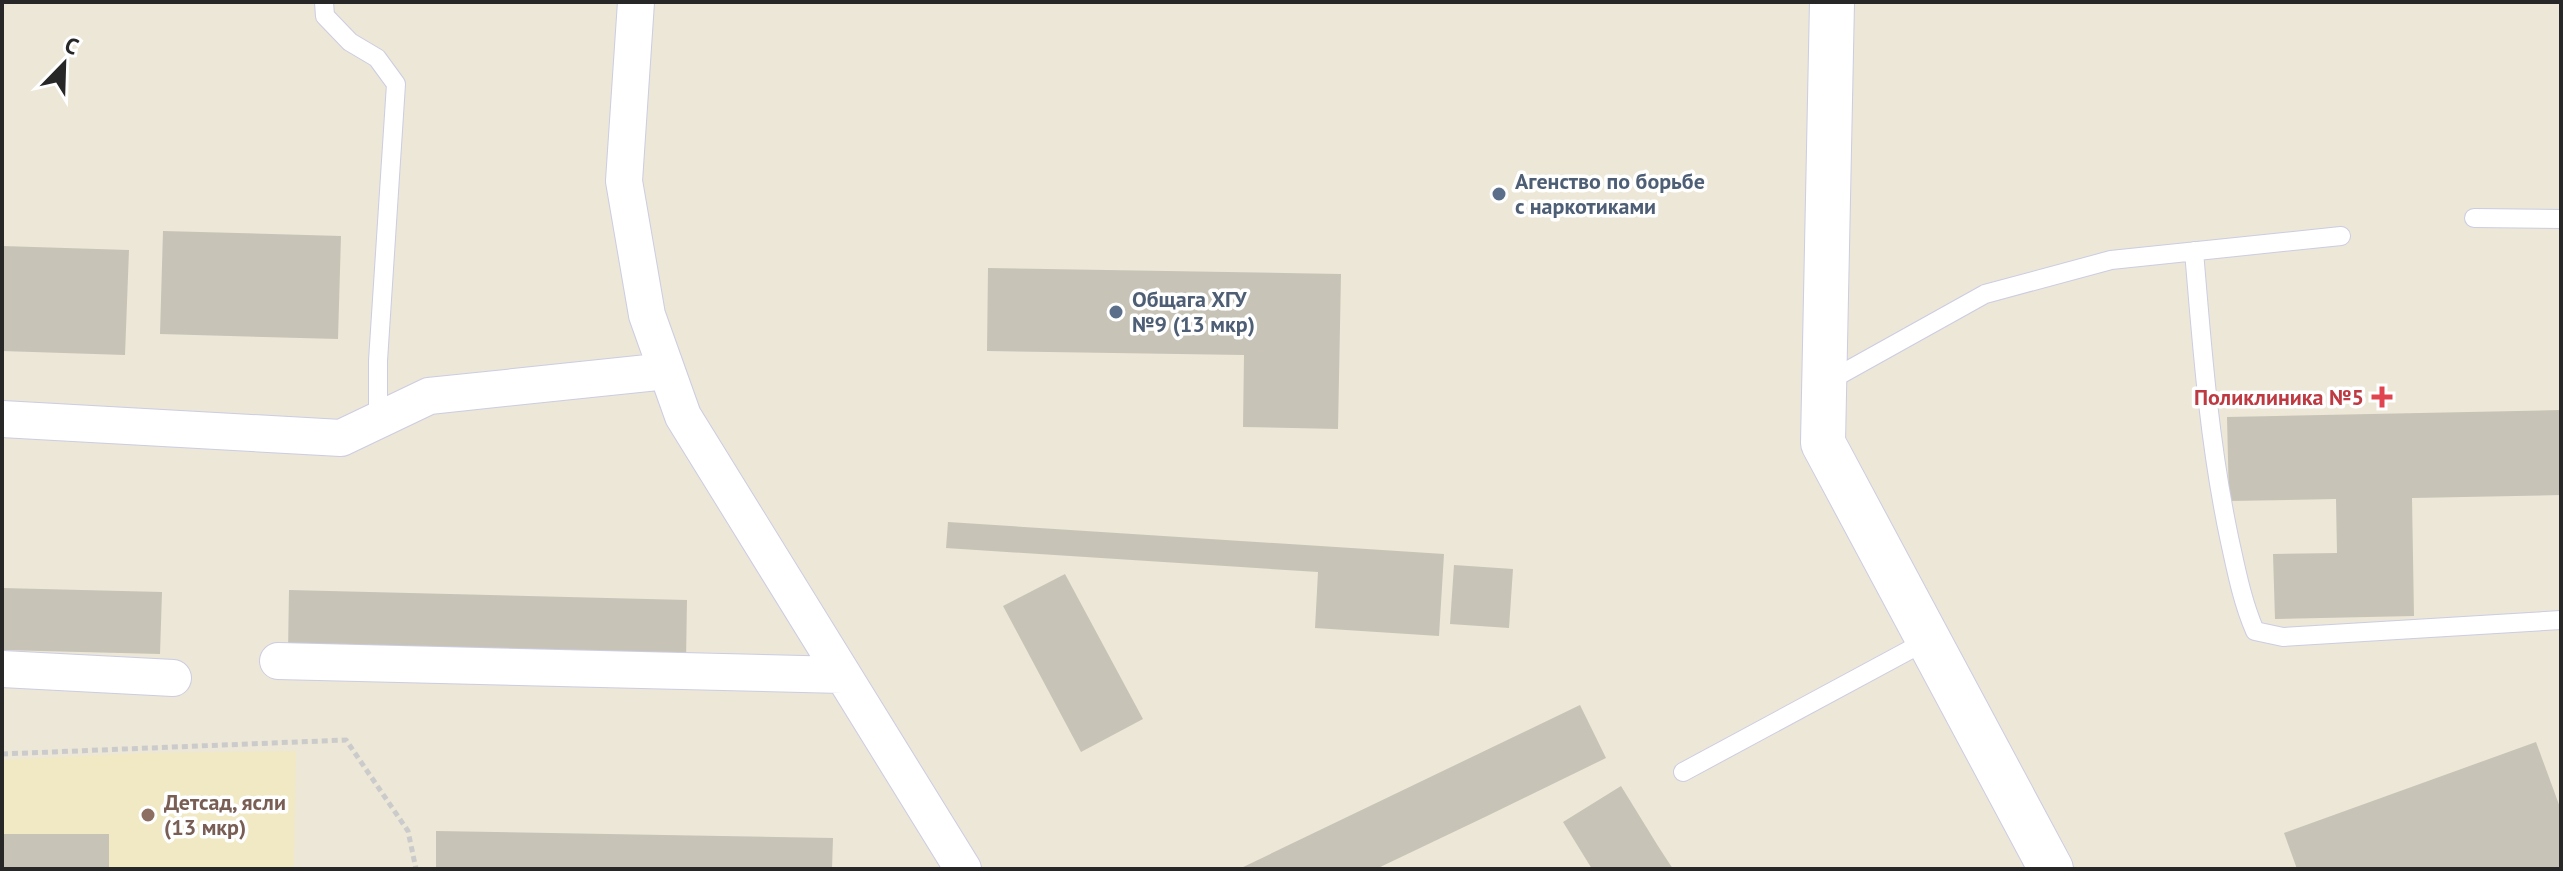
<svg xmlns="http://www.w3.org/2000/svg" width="2563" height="871" viewBox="0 0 2563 871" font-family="'PT Sans',sans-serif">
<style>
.education{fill:#f0e9c4}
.building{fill:#c7c3b7}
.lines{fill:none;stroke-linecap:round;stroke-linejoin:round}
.lane-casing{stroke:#cccce3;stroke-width:20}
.street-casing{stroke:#cccce3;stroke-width:38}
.secondary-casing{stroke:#cccce3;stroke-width:46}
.path{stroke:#cbcbcb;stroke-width:5;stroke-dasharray:6 4;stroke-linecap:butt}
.lane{stroke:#fff;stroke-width:18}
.street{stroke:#fff;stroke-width:36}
.secondary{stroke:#fff;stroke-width:44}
.service-dot{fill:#5c6f8a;stroke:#fff;stroke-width:3}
.health-dot{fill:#e0444e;stroke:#fff;stroke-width:3}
.education-dot{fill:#8d6e63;stroke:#fff;stroke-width:3}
.labels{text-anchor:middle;stroke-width:7;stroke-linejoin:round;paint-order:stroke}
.service-label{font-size:22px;font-weight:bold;fill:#4e5e75;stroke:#fff;text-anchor:start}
.health-label{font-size:22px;font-weight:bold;fill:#be3a42;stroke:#fff;text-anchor:end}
.education-label{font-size:22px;font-weight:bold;fill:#785e54;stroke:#fff;text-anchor:start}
</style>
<rect width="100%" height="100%" fill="#ece7d7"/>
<!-- education -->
<path class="education" d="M 296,751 L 294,869 L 2,869 L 2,760 L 145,753 Z"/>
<!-- building -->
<path class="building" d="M 163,231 L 341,236 L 338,339 L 160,334 Z
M 2,246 L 129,250 L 125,355 L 2,351 Z
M 988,268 L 1341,274 L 1338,429 L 1243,427 L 1244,355 L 987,351 Z
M 2561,410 L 2561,495 L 2412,498 L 2414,616 L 2275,619 L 2273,554 L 2337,553 L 2336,499 L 2229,501 L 2227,417 Z
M 948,522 L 1444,554 L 1439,636 L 1315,628 L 1318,572 L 946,548 Z
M 1454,565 L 1513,569 L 1509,628 L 1450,624 Z
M 1065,574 L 1143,719 L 1081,752 L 1003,606 Z
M 2,588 L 162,592 L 160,654 L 2,650 Z
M 289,590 L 687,600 L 686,662 L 288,652 Z
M 1580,705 L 1606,758 L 1485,817 L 1376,869 L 1239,869 Z
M 2536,742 L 2561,810 L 2561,869 L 2297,869 L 2284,833 Z
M 1621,786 L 1658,846 L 1673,869 L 1592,869 L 1563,822 Z
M 436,831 L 833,838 L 832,869 L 436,869 Z
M 2,834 L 109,834 L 109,869 L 2,869 Z"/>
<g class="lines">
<!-- lane casing -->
<g class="lane-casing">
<path id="lane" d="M 324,2 L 325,16 L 350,42 L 377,58 L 396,84 L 378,361 L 378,420
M 2474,218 L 2561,219
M 2194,251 C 2202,347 2209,442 2229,537 C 2236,569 2242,601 2255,631 L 2283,637 L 2561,620
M 1827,382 L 1985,294 L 2111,260 L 2341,236
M 1683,772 L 1928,640"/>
</g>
<!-- street casing -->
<g class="street-casing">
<path id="street" d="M 636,2 L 624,181 L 647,315 L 683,416 L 963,869
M 2,419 L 341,438 L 429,396 L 667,371
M 278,661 L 843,675
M 2,669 L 173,678"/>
</g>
<!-- secondary casing -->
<g class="secondary-casing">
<path id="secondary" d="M 1832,2 L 1823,443 L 2051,869"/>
</g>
<!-- path -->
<path class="path" d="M 2,754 L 346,740 L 408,831 L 416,869"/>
<!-- lane -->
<use href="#lane" class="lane"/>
<!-- street -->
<use href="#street" class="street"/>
<!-- secondary -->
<use href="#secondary" class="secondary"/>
</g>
<!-- markers -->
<g class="service-dot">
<circle cx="1499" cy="194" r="8"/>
<circle cx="1116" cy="312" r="8"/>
</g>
<path class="health-dot" d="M2378 385h8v8h8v8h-8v8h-8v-8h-8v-8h8z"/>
<circle class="education-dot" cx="148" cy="815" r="8"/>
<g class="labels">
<!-- service labels -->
<g class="service-label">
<text x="1515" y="189">Агенство по борьбе<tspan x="1515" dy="25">с наркотиками</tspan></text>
<text x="1132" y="307">Общага ХГУ<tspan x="1132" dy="25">№9 (13 мкр)</tspan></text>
</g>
<!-- health labels -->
<g class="health-label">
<text x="2364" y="405">Поликлиника №5</text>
</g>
<!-- education labels -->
<g class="education-label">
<text x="164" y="810">Детсад, ясли<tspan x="164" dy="25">(13 мкр)</tspan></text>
</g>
</g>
<!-- border -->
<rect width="2563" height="871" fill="none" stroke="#272727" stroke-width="8"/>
<!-- north arrow -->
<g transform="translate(64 64) rotate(23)" stroke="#ffffff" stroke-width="6" paint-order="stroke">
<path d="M0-6L14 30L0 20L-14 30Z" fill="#272727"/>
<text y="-12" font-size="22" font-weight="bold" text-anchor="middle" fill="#272727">С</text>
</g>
</svg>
